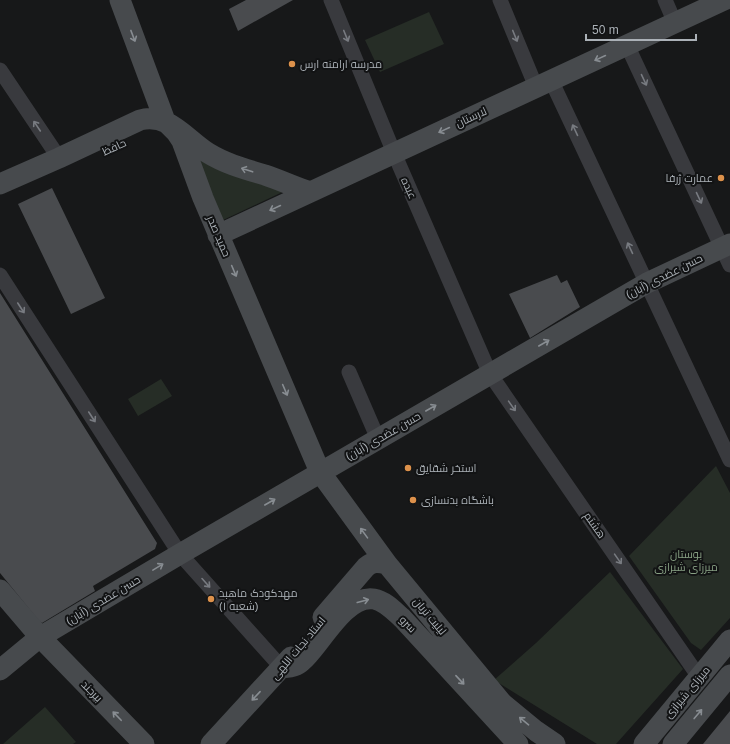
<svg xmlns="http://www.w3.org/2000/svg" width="730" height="744" viewBox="0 0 730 744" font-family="Arial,Cairo,sans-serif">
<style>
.green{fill:#262d26}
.building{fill:#494b4e}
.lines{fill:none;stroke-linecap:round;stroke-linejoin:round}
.street{stroke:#393a3e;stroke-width:15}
.secondary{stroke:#474a4d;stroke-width:21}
.oneway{stroke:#888d92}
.oneway2{stroke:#787b81}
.poi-dot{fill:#dd914b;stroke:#121314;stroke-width:1.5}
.labels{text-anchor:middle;stroke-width:4;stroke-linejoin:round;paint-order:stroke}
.poi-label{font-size:11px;fill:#abb1b7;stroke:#121314;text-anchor:start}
.street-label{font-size:11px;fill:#abb1b7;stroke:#121314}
.park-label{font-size:11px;fill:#88a084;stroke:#121314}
</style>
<rect width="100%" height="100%" fill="#171819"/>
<!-- green -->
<path class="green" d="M 429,12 L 444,44 L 380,72 L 365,40 Z
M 196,151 L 293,187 L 221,221 Z
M 161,379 L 172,396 L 138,416 L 128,399 Z
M 716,466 L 730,493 L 730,618 L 701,650 L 691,643 L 629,556 Z
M 610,572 L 683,669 L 616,744 L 597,744 L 494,680 L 536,643 Z
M 45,707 L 76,742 L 73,744 L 3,744 Z"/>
<!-- building -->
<path class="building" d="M 246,0 L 293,0 L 238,31 L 229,9 Z
M 52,188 L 105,298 L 71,314 L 18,204 Z
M 557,275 L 561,283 L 567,280 L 580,307 L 530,338 L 509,294 Z
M 0,293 L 157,543 L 155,549 L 93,586 L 95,591 L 42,623 L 39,621 L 0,573 Z
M 730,711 L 730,744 L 703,744 Z"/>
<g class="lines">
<!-- street -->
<path class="street" d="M 331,0 L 394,153 L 490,374 L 699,677
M 500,0 L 536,87
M 665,0 L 675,23
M 627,45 L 730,265
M 0,70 L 59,158
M 551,80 L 730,460
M 0,275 L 180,554 L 282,668
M 349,372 L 378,439"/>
<!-- secondary -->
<path class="secondary" d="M 120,0 L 165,121 L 176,132 L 182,141 L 203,198 L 320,472 L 387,564 L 502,703 L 536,731 L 555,744
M 0,184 L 59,158 L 140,120 C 168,112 187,140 208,153 C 226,164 245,169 265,175 C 280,180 295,187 310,192
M 218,235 L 724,0
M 0,590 L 40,637 L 144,744
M 323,617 L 366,567 C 373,561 378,562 387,564
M 282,668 C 289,667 296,667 302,661 C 320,646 345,594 374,599 C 385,601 394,611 402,618 L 518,744
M 0,670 L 40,637 L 180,554 L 647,283 L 730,244
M 211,744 L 291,657
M 644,744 L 730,640
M 673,744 L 730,675"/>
</g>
<!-- one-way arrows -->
<defs><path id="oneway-shaft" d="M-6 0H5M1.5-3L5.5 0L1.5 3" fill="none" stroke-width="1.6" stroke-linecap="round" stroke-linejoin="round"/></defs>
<g class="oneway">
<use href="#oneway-shaft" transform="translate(133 36) rotate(69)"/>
<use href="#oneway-shaft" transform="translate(600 58) rotate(155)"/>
<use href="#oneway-shaft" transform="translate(444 130) rotate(155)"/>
<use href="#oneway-shaft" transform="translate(247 170) rotate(-162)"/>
<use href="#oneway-shaft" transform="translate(275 208) rotate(155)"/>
<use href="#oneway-shaft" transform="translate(234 271) rotate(67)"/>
<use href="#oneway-shaft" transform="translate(544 343) rotate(-30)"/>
<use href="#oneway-shaft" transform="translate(285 390) rotate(67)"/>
<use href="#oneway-shaft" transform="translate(431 408) rotate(-30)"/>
<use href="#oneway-shaft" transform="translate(270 502) rotate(-30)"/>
<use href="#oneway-shaft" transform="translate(364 533) rotate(-126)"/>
<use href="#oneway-shaft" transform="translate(158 567) rotate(-31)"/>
<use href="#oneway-shaft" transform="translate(363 601) rotate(-15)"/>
<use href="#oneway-shaft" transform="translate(460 680) rotate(47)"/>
<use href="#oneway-shaft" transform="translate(256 696) rotate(133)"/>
<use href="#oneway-shaft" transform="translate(698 714) rotate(-50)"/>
<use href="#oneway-shaft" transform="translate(117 716) rotate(-134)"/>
<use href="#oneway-shaft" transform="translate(524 721) rotate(-140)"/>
</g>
<g class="oneway2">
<use href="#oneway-shaft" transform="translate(346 36) rotate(68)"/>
<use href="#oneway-shaft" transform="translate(515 36) rotate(68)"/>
<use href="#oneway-shaft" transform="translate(644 80) rotate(65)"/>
<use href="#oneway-shaft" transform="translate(37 126) rotate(-124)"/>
<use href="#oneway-shaft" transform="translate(575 130) rotate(-115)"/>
<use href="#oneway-shaft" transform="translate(699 198) rotate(65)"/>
<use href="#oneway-shaft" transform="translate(630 248) rotate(-115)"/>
<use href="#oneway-shaft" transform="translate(21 308) rotate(57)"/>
<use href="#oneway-shaft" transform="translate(512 406) rotate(55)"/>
<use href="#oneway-shaft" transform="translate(92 417) rotate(57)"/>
<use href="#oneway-shaft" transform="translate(618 559) rotate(55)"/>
<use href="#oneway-shaft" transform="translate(206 583) rotate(48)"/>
</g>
<!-- markers -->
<g class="poi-dot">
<circle cx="292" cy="64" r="4"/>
<circle cx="721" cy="178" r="4"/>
<circle cx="408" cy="468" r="4"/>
<circle cx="413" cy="500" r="4"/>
<circle cx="211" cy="599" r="4"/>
</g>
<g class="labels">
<!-- poi labels -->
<g class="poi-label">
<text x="300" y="68">مدرسه ارامنه ارس</text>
<text x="713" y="182" text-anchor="end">عمارت ژرفا</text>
<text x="416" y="472">استخر شقایق</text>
<text x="421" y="504">باشگاه بدنسازی</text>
<text x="219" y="597">مهدکودک ماهبد<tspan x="219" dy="13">(شعبه ۱)</tspan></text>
</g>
<!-- street labels -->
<g class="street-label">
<text transform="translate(471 117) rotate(-25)" y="4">لارستان</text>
<text transform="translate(114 147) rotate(-25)" y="4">حافظ</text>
<text transform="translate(409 188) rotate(66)" y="4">عبده</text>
<text transform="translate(219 236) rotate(67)" y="4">حمید صدر</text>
<text transform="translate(664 276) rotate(-27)" y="4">حسن عضدی (آبان)</text>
<text transform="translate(383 436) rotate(-30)" y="4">حسن عضدی (آبان)</text>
<text transform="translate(595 525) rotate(55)" y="4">هشتم</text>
<text transform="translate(103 600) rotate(-31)" y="4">حسن عضدی (آبان)</text>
<text transform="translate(430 616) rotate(50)" y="4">لیلیت تریان</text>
<text transform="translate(408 624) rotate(46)" y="4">سرو</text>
<text transform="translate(298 648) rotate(-50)" y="4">استاد نجات اللهی</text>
<text transform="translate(92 691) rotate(46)" y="4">بیرجند</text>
<text transform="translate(687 692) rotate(-50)" y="4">میرزای شیرازی</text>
</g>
<!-- park labels -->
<g class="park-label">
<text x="686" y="558">بوستان<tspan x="686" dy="13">میرزای شیرازی</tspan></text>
</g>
</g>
<!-- scale -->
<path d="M586 34v6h110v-6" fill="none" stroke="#abb1b7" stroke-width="2"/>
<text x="592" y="34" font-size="12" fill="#abb1b7" stroke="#121314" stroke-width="3" paint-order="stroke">50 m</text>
</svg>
